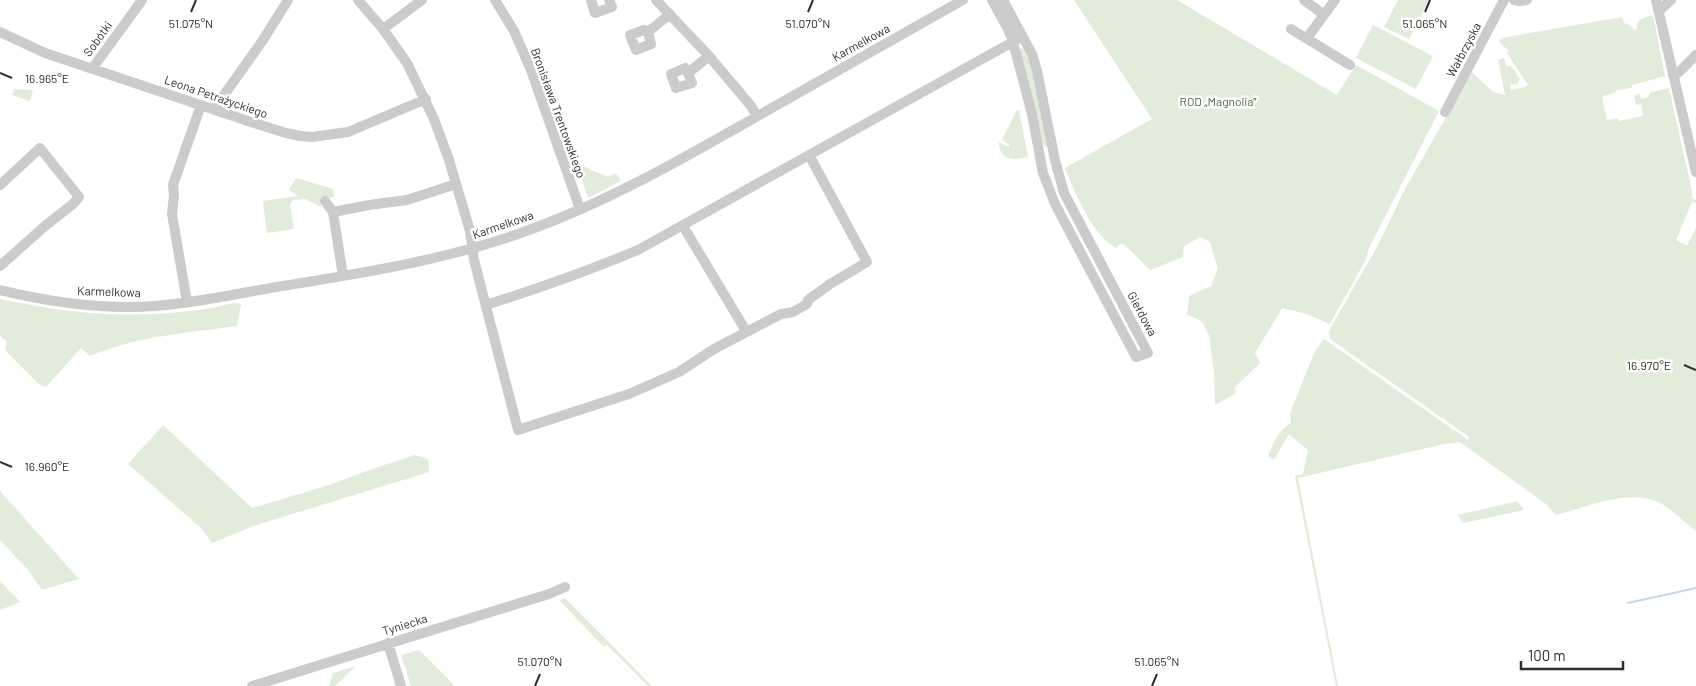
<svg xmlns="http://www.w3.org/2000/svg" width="1696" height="686" viewBox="0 0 1696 686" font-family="Barlow,sans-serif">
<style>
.green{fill:#e1ecda}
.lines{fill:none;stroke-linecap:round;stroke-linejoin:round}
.stream{stroke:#c5d7ee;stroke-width:2}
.minor{stroke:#cbcbcb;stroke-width:10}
.ticks{fill:none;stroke:#2e2e2e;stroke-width:2}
.labels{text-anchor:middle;stroke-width:5;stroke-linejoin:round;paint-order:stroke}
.street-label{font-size:12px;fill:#2e2e2e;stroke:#fff}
.park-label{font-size:12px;fill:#486c38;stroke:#fff}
.ticks-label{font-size:12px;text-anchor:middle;fill:#2e2e2e;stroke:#fff;stroke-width:5;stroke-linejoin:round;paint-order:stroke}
</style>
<rect width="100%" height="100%" fill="#fff"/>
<!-- green -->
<path class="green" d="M 1074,0 L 1177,0 L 1337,95 L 1356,65 L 1439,111 L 1369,248 L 1366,259 L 1330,324 L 1307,314 L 1282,308 L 1255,353 L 1260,363 L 1234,388 L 1236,393 L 1215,405 L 1214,374 L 1209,335 L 1203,323 L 1196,318 L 1187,315 L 1189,296 L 1211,286 L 1218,269 L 1210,242 L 1200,237 L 1184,246 L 1183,257 L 1150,270 L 1125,245 L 1121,243 L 1116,248 C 1092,235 1075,193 1065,168 L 1152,119 Z
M 1398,0 L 1429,0 L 1409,39 L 1384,27 Z
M 1653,15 L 1665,76 L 1632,85 L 1632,88 L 1617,90 L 1615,92 L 1602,97 L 1607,120 L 1618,118 L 1619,121 L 1643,116 L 1641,104 L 1636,105 L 1634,95 L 1640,94 L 1641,99 L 1648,97 L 1651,92 L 1669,88 L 1692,191 L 1692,198 L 1696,200 L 1696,203 L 1692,202 L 1676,240 L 1687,246 L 1696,228 L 1696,531 C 1685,523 1674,511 1662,504 C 1632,487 1587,507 1556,515 L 1546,504 L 1460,442 L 1444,444 L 1298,478 L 1338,686 L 1336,686 L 1295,476 L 1303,474 L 1308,450 L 1289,434 L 1274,460 L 1268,457 C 1272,444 1279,430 1291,423 L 1290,413 L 1315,351 L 1324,339 L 1468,440 L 1469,437 L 1330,339 L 1329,332 L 1331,327 L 1377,247 L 1405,189 L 1472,72 L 1493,92 L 1505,95 L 1498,60 L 1504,58 L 1506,66 L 1511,66 L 1520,79 L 1517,84 L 1510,85 L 1511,90 L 1524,87 L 1528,85 L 1507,53 L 1508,50 L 1499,42 L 1501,38 L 1622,17 L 1624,23 L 1630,25 L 1634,30 L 1637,29 C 1636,18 1644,18 1653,15 Z
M 1373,25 L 1433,56 L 1416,89 L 1356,58 Z
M 1022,48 C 1035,59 1044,126 1048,146 L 1046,148 L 1043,144 L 1034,103 L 1020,50 Z
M 14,89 L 33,90 L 30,101 L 12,95 Z
M 1017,110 L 1019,110 L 1028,157 C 1014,160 999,161 999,142 L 1009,147 L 1010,145 L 1002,140 Z
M 576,163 L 608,177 L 616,173 L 621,181 L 588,198 Z
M 296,178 L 333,189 L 334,197 L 320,199 L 321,207 L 305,199 L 293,200 L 290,205 L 294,229 L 267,233 L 263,201 L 298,196 L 289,190 Z
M 0,299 C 69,314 127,319 198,310 C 210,309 223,305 235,303 L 241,304 L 237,326 C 186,333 138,336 90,356 L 81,348 L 46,387 L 40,385 L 5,350 L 7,341 L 0,336 Z
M 163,425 L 252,508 L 329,485 L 369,470 L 415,455 L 428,459 L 429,472 L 253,526 L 212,543 L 201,528 L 128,464 Z
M 0,491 L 79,579 L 42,590 L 28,570 L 0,540 Z
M 1517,501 L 1524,510 L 1463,523 L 1458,515 Z
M 0,581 L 20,602 L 0,610 Z
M 565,598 L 569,602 L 652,686 L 648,686 L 607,645 L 604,647 L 559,600 Z
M 419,650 L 455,686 L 411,686 L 401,655 Z
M 356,666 L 335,686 L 329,686 L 333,673 Z"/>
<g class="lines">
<!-- stream -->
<path class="stream" d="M 1628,603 L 1696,588"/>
<!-- minor -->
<path class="minor" d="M 358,0 L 383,29 L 407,63 L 434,119 L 449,160 L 470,231 L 474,260 L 518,430 L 629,394 L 679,372 L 714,349 L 781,314 L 793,312 L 807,304 L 808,300 L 830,284 L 867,262 L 809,155
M 495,0 L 514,31 L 531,70 L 580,209
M 591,0 L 595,13 L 612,7 L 609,0
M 656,0 L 709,56 L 751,106 L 757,116
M 992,0 L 1008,29 L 1013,42 L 1032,114 L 1043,173 L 1055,204 L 1136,357 L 1148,353 L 1064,193 L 1055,160 L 1037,71 L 1032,54 L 1003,0
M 1304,0 L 1323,14
M 1514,0 L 1520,1 L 1527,0
M 1656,0 L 1696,172
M 1659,10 L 1662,8 L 1671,0
M 383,29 L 422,0
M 1291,29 L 1350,65
M 0,32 L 45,53 L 251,122 L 286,133 L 300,136 L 312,137 L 348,132 L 426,99
M 648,32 L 651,44 L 636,50 L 630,35 L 644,30 L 648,32 L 670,14
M 1307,38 L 1335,0
M 92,69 L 142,0
M 688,73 L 692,83 L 676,88 L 671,74 L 685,68 L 688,73 L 709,56
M 1673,75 L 1679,72 L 1696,55
M 214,109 L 263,40 L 288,0
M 1445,112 L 1504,0
M 0,185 L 40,148 L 79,197 L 73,204 L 45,226 L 0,266
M 325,201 L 333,212
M 683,226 L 746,331
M 343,276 L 333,212 L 369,205 L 407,200 L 456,184
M 0,290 C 42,300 85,307 128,307 C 178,307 228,295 277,287 C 362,273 448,260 529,230 C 609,201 682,159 756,117 C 825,78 894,39 963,0
M 187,302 L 172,214 L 174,195 L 173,185 L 201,105
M 486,305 C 537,289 588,271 638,250 L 1018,39
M 388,643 L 401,686
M 252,686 L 549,594 L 565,587"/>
</g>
<!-- ticks -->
<path class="ticks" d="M 191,12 L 196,0M 808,12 L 813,0M 1425,12 L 1430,0M 0,73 L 12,78M 1684,365 L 1696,370M 0,462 L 12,467M 535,686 L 540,674M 1152,686 L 1157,674"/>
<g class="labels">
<!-- street labels -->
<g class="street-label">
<text transform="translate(98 39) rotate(-54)" y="4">Sobótki</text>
<text transform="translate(861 43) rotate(-29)" y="4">Karmelkowa</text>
<text transform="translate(1464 50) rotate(-62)" y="4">Wałbrzyska</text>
<text transform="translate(216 97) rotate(19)" y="4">Leona Petrażyckiego</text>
<text transform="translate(558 113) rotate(70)" y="4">Bronisława Trentowskiego</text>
<text transform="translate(503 225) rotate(-19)" y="4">Karmelkowa</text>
<text transform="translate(109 292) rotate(2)" y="4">Karmelkowa</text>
<text transform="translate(1142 314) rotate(62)" y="4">Giełdowa</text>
<text transform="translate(405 625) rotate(-17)" y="4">Tyniecka</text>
</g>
<!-- park labels -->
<g class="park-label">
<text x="1218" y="106">ROD „Magnolia”</text>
</g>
</g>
<g class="ticks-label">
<text x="191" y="28">51.075°N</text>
<text x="808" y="28">51.070°N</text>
<text x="1425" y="28">51.065°N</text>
<text x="47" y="83">16.965°E</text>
<text x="1649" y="370">16.970°E</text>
<text x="47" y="471">16.960°E</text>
<text x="540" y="666">51.070°N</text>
<text x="1157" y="666">51.065°N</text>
</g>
<!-- scale -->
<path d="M1521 661v8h102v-8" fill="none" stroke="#2e2e2e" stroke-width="2.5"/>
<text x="1528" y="661" font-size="15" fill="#2e2e2e" stroke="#ffffff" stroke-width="4" paint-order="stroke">100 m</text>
</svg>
